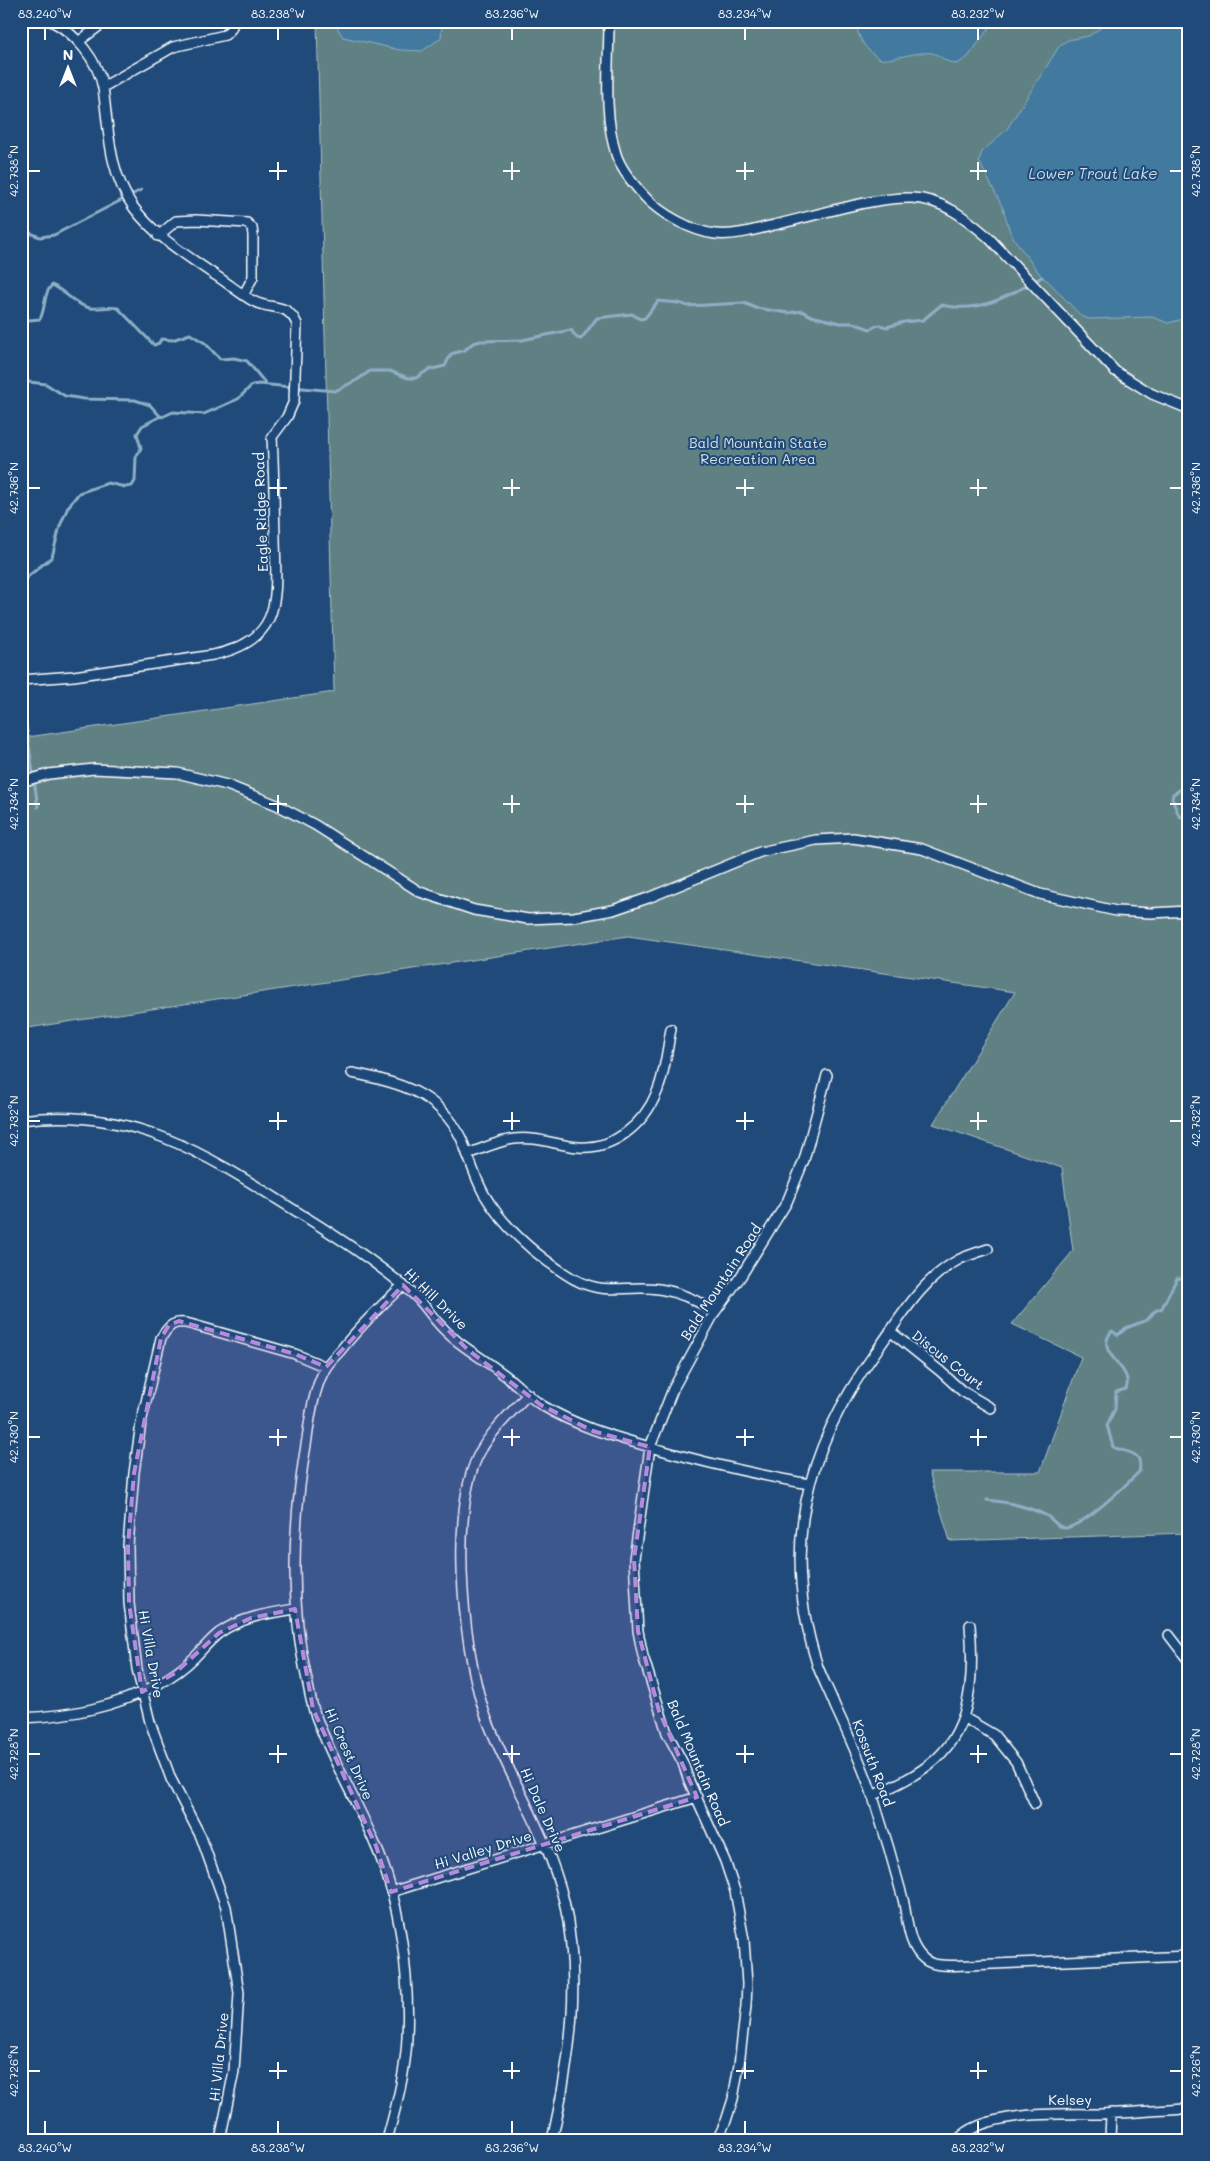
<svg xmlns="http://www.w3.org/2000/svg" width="1210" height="2161" viewBox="0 0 1210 2161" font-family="Mali,sans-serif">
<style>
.green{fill:#618184;stroke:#b0c0c2}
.water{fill:#437a9f;stroke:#8eafc5}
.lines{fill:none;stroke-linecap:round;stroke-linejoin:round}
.stream{stroke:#8eafc5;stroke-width:3}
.minor-casing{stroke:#fff;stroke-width:12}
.minor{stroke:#1f4a7a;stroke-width:9}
.marked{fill:#b68bdc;fill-opacity:0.2;stroke:#b68bdc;stroke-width:4;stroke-dasharray:10 6;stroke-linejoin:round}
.ticks{fill:none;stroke:#fff;stroke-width:2}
.labels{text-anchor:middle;stroke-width:4;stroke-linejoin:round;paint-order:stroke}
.park-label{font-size:14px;fill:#d8e0e0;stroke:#1f4a7a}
.street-label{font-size:14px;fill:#fff;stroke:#1f4a7a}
.water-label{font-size:15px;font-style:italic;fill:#d0dee7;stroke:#1f4a7a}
.neatline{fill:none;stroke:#fff;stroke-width:2}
.ticks-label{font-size:12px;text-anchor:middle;fill:#fff}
</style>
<rect width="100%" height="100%" fill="#1f4a7a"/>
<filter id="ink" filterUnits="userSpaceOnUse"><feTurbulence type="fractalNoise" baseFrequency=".02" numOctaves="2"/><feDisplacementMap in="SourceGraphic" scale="10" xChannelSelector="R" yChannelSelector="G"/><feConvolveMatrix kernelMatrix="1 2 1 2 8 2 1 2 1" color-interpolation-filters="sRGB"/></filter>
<g filter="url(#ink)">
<!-- green -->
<path class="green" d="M 317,21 L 1189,21 L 1189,1533 L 950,1541 L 929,1472 L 1040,1472 L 1081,1357 L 1012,1324 L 1073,1251 L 1062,1168 L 933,1124 L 1015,992 L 628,936 L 21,1029 L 21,738 L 334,692 Z"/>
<!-- water -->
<path class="water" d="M 336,21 L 438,21 L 442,26 L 441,38 L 422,51 L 400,50 L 343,37 L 335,24 Z
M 857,21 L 994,21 L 968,57 L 957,64 C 945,63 941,55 932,53 C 916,51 890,61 881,59 C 875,57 870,51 866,47 C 860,40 856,30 857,21 Z
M 1110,21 L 1189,21 L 1189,313 L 1180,320 L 1168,323 L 1152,317 L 1089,319 L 1081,316 L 1049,282 L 1042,277 L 1019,246 L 1010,232 L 1003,208 L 979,161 L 982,152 L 1007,129 L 1060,45 L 1068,40 L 1089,36 Z"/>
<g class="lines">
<!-- stream -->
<path class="stream" d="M 21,235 L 28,232 L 40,237 L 54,235 L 141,190
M 21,314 L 29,320 L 40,319 C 46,308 43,294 52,285 C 65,291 75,305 90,308 C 100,309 110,306 118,308 L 154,345 L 159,343 L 161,339 L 172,340 L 190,334 L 205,343 L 220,359 L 234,358 L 247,361 L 266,384
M 21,381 L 46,384 L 65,396 L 84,399 L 135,400 L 150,405 L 160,416
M 21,582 L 52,557 L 60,526 L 68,507 L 79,493 L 108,483 L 125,487 L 132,486 L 135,481 L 136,457 L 141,448 L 137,434 L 142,426 L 161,416 L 162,417 L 173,412 L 204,414 L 238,399 L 252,385 L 259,384 L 335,391 L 357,380 L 370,371 L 390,371 L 408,378 L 416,378 L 428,370 L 445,366 L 451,354 L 465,350 L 473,343 L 481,341 L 522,340 L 571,330 L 577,338 L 581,339 L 597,318 L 632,314 L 640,319 L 645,318 L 658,301 C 669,303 677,301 687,306 L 744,303 L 756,308 L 788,313 L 802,311 L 811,316 L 840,323 L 853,323 L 870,329 L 879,325 L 887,327 L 904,322 L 923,320 L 941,305 C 979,314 1009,296 1042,277
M 21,716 L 26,725 L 38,807
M 1189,771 L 1182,774 L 1181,777 L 1183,788 L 1173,794 L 1172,799 L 1179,816 L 1185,818 L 1189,816
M 1189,973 L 1186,976 L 1189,982
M 987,1500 C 1008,1502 1028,1506 1047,1516 C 1053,1519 1058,1529 1066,1528 C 1083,1526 1126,1485 1139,1472 C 1144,1450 1126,1453 1113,1447 L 1107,1425 L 1115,1409 L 1116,1392 L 1126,1389 C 1135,1366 1092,1354 1112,1331 L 1118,1335 L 1126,1328 L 1147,1320 L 1155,1311 L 1162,1308 L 1177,1278 L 1189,1279"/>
<!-- minor casing -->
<g class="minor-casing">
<path id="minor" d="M 609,21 C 609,64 603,112 616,154 C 621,170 634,185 645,197 C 661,214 691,231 715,234 C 734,236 755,230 774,225 C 815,216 871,197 912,198 C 942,199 966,218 988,237 L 1115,371 L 1152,394 L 1189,409
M 78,42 L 106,21
M 103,87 L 173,47 L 225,35 L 231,29 L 234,21
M 158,236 L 176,221 L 196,220 L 247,223 L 252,228 L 253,235 L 253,277 L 244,294
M 21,680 L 74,676 L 213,655 C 285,640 276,596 275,537 C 274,503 274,470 272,437 L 287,417 L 294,401 L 297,324 C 287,301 271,311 253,301 C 240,294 228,283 215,275 C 186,255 156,237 134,208 C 108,171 109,130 103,88 C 98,61 76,33 51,21
M 21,782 L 49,774 L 94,769 L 177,773 L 227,785 L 277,805 L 315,825 L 420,892 L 474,910 L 528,919 L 574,917 L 613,910 L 648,898 L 760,852 L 816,840 L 853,838 L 922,849 L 1040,894 L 1116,911 L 1151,913 L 1189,911
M 352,1073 C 397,1082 439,1092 461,1138 C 469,1156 474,1176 484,1194 C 504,1228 532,1252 564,1273 C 602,1299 621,1284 659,1289 C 680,1292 697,1300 715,1312
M 21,1120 C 130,1106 203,1152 291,1208 C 333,1234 374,1260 412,1293 C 423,1302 429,1313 438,1323 C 456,1344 480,1356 502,1373 C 516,1383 528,1397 543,1406 C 575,1425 608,1435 643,1445 C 698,1461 753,1474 809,1484
M 467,1154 C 482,1149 498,1141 514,1139 C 536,1136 556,1145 578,1147 C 614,1150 644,1124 657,1092 C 665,1073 667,1050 671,1029
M 988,1249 C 979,1252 969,1255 960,1259 C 921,1279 900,1319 875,1353 C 804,1451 780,1550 818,1667 C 823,1680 830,1693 835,1706 C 849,1736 863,1766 873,1797 C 884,1831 894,1865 903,1899 C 908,1920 907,1944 924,1959 C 934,1968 956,1965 969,1965 L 1189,1956
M 890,1331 L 940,1371 L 962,1391 L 991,1408
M 528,1394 C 511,1413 492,1430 480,1452 C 447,1510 464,1667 490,1727 C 514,1785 549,1839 564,1901 C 582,1981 570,2061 552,2140
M 1169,1635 L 1189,1661
M 963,1717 L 994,1735 L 1016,1762 L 1035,1804
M 21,1718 C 69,1716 115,1708 158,1684 C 171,1677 184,1668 195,1657 C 203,1649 210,1640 219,1633 C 241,1617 270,1613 295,1609
M 872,1796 C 894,1786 918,1775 936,1759 C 973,1725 974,1671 970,1625
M 391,1892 L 697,1797
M 220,2140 L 234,2071 L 239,1993 L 226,1907 L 201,1837 L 171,1779 L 150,1722 L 137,1669 L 129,1603 L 128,1546 L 134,1473 L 141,1423 L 161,1338 C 169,1325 174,1320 190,1324 L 295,1354 L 326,1367
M 387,2140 C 396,2107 406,2071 407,2037 C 410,1976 400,1900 375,1844 C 356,1799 330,1757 314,1711 C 311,1701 309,1690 307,1680 C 289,1601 293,1518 307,1439 C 310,1416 314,1389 325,1369 C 329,1362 335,1356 340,1351 C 359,1327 381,1306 403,1285
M 717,2140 L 726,2121 L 733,2099 L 739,2065 L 746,2006 L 747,1984 L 744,1940 L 735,1891 L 725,1861 L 689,1781 L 683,1763 L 667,1733 L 643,1656 L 638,1631 L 634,1559 L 650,1447 L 673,1389 L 715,1312 L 741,1276 L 787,1202 L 804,1160 L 827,1075
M 958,2140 C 982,2110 1065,2114 1101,2114 C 1130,2113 1159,2110 1189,2109
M 1110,2140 L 1111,2113"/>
</g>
<!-- minor -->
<use href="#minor" class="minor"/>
</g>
</g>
<!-- marked area -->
<path class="marked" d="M 403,1285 L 468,1350 L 541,1405 L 593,1431 L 650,1447 L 634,1559 L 638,1631 L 659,1711 L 697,1797 L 391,1892 L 376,1846 L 313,1709 L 295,1609 L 251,1618 L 219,1633 L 175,1673 L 142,1692 L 129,1603 L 128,1546 L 134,1473 L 161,1338 L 169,1325 L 179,1321 L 295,1354 L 326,1367 Z"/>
<!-- ticks -->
<path class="ticks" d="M 45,28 L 45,40M 278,28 L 278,40M 512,28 L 512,40M 745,28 L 745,40M 978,28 L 978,40M 278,162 L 278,180M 512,162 L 512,180M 745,162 L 745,180M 978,162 L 978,180M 28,171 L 40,171M 269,171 L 287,171M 503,171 L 520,171M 736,171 L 754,171M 970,171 L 987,171M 1170,171 L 1182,171M 278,479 L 278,496M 512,479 L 512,496M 745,479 L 745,496M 978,479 L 978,496M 28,488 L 40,488M 269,488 L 287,488M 503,488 L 520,488M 736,488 L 754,488M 970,488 L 987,488M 1170,488 L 1182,488M 278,795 L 278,813M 512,795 L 512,813M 745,795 L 745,813M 978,795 L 978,813M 28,804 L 40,804M 269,804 L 287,804M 503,804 L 520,804M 736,804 L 754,804M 970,804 L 987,804M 1170,804 L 1182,804M 278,1112 L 278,1130M 512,1112 L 512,1130M 745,1112 L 745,1130M 978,1112 L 978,1130M 28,1121 L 40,1121M 269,1121 L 287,1121M 503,1121 L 520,1121M 736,1121 L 754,1121M 970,1121 L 987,1121M 1170,1121 L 1182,1121M 278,1429 L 278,1446M 512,1429 L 512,1446M 745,1429 L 745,1446M 978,1429 L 978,1446M 28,1437 L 40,1437M 269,1437 L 287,1437M 503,1437 L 520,1437M 736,1437 L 754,1437M 970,1437 L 987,1437M 1170,1437 L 1182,1437M 278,1745 L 278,1763M 512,1745 L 512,1763M 745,1745 L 745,1763M 978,1745 L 978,1763M 28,1754 L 40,1754M 269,1754 L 287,1754M 503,1754 L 520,1754M 736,1754 L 754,1754M 970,1754 L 987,1754M 1170,1754 L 1182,1754M 278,2062 L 278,2079M 512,2062 L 512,2079M 745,2062 L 745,2079M 978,2062 L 978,2079M 28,2071 L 40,2071M 269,2071 L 287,2071M 503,2071 L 520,2071M 736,2071 L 754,2071M 970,2071 L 987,2071M 1170,2071 L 1182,2071M 45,2121 L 45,2134M 278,2121 L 278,2134M 512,2121 L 512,2134M 745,2121 L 745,2134M 978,2121 L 978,2134"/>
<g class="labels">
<!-- park labels -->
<g class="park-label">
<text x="758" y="448">Bald Mountain State<tspan x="758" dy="16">Recreation Area</tspan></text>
</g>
<!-- street labels -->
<g class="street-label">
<text transform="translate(261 512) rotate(-92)" y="5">Eagle Ridge Road</text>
<text transform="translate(721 1282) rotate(-57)" y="5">Bald Mountain Road</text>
<text transform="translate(436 1299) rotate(44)" y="5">Hi Hill Drive</text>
<text transform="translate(948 1360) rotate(38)" y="5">Discus Court</text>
<text transform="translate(151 1654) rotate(80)" y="5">Hi Villa Drive</text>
<text transform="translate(349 1754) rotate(66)" y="5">Hi Crest Drive</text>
<text transform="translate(698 1763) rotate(67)" y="5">Bald Mountain Road</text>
<text transform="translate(873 1763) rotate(69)" y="5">Kossuth Road</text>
<text transform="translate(543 1810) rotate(66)" y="5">Hi Dale Drive</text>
<text transform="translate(483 1850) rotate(-17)" y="5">Hi Valley Drive</text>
<text transform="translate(219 2057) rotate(-84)" y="5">Hi Villa Drive</text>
<text x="1070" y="2105">Kelsey</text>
</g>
<!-- water labels -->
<g class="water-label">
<text x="1093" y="179">Lower Trout Lake</text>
</g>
</g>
<!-- margin -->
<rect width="1210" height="2161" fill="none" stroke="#1f4a7a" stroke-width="55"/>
<!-- north arrow -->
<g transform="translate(68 68)" stroke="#1f4a7a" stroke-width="4" paint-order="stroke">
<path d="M0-4L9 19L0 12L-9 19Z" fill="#ffffff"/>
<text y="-8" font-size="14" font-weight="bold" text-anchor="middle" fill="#ffffff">N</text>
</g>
<rect x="28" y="28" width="1154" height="2106" class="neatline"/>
<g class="ticks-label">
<text x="45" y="18">83.240°W</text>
<text x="278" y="18">83.238°W</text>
<text x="512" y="18">83.236°W</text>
<text x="745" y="18">83.234°W</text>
<text x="978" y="18">83.232°W</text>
<text transform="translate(14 171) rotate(-90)" y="4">42.738°N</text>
<text transform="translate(1196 171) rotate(-90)" y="4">42.738°N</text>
<text transform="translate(14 488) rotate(-90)" y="4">42.736°N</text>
<text transform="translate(1196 488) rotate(-90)" y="4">42.736°N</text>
<text transform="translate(14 804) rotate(-90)" y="4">42.734°N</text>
<text transform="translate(1196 804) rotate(-90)" y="4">42.734°N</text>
<text transform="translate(14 1121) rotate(-90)" y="4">42.732°N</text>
<text transform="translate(1196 1121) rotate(-90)" y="4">42.732°N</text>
<text transform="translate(14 1437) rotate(-90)" y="4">42.730°N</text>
<text transform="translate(1196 1437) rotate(-90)" y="4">42.730°N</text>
<text transform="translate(14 1754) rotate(-90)" y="4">42.728°N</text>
<text transform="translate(1196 1754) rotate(-90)" y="4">42.728°N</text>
<text transform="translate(14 2071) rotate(-90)" y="4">42.726°N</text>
<text transform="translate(1196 2071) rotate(-90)" y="4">42.726°N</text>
<text x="45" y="2152">83.240°W</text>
<text x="278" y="2152">83.238°W</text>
<text x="512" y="2152">83.236°W</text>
<text x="745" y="2152">83.234°W</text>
<text x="978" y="2152">83.232°W</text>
</g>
</svg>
